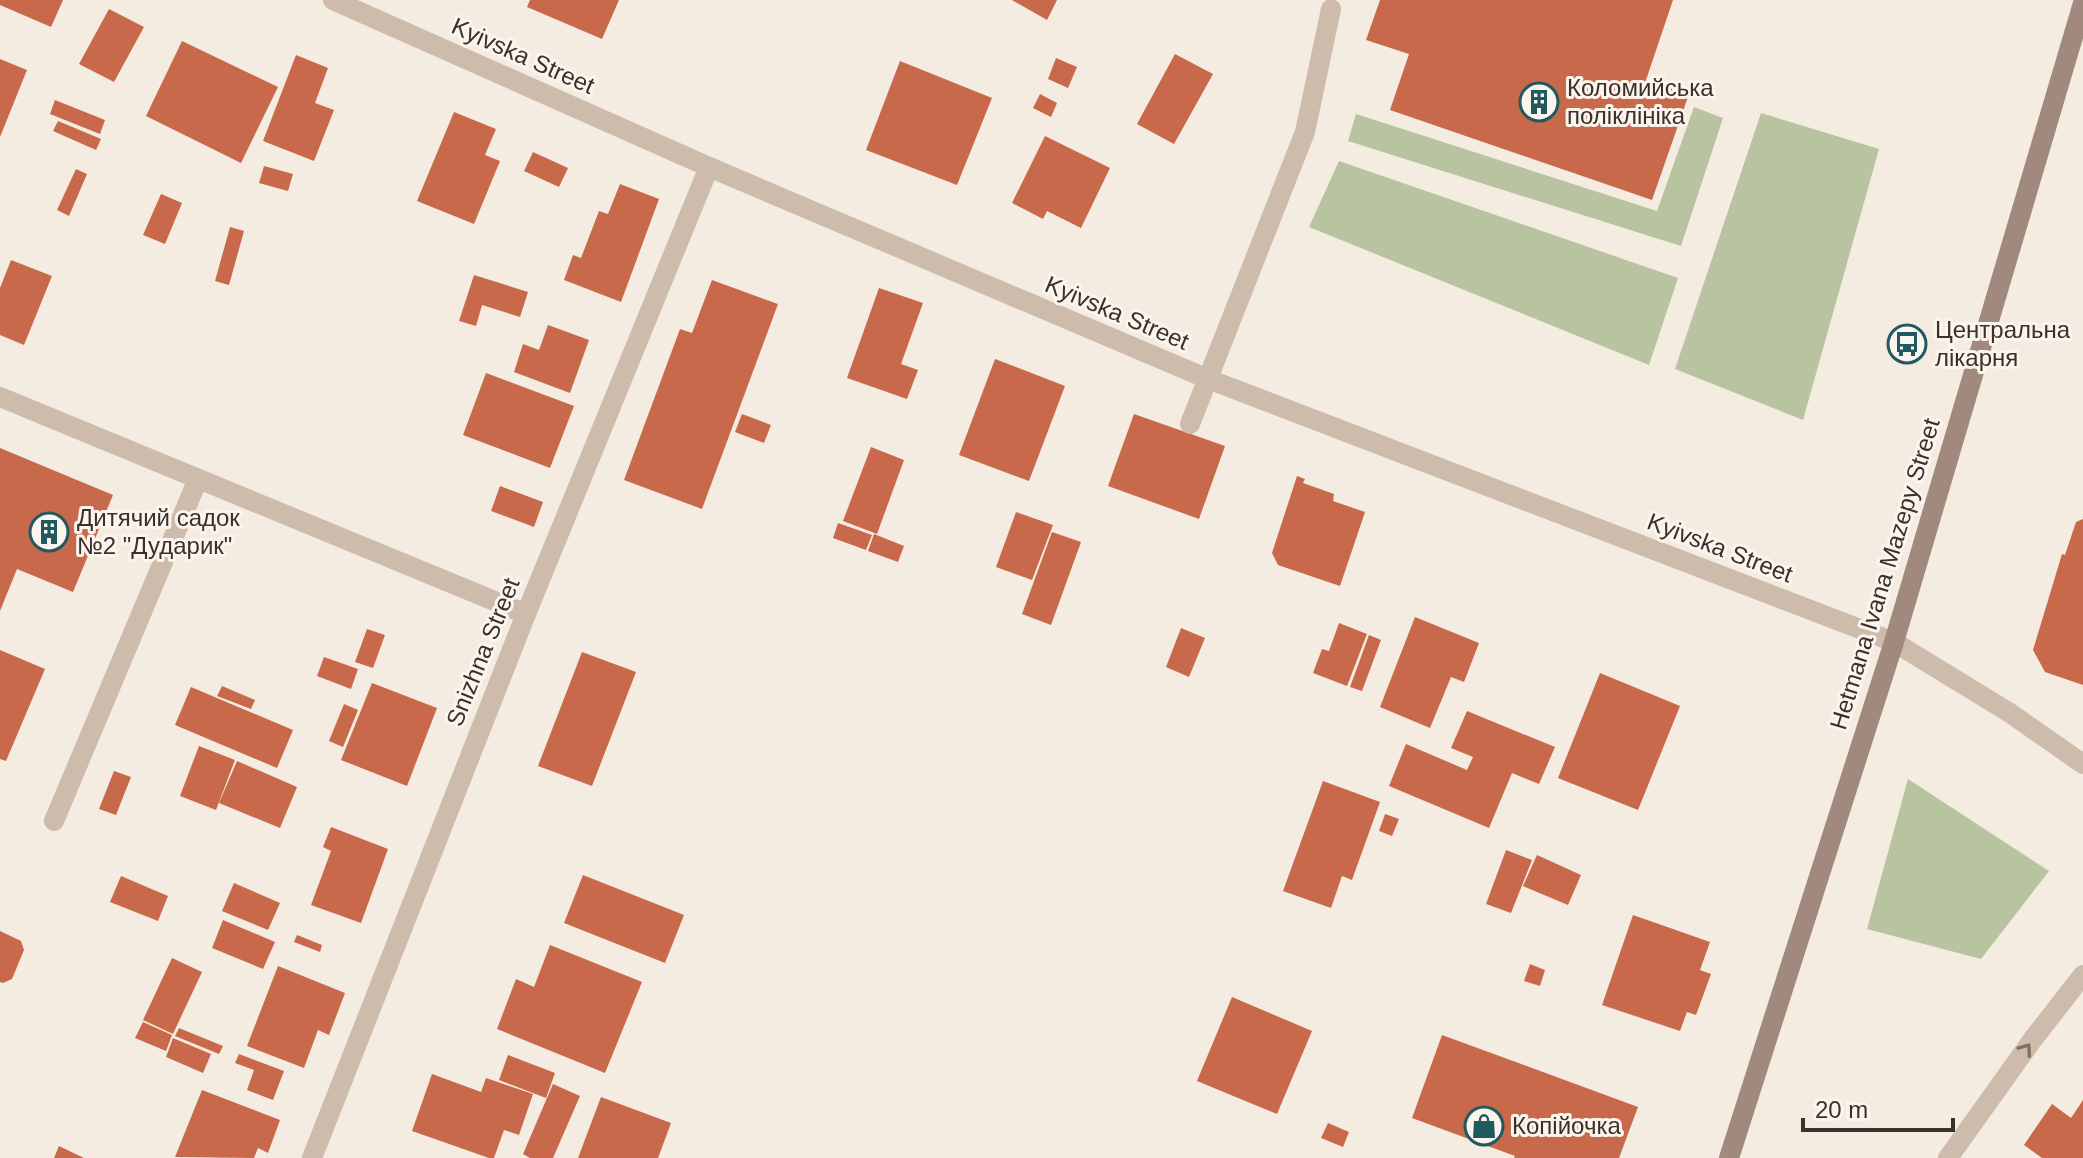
<svg xmlns="http://www.w3.org/2000/svg" width="2083" height="1158" viewBox="0 0 2083 1158" font-family="Arial,sans-serif">
<style>
.green{fill:#b8c4a0}
.building{fill:#c8694b}
.lines{fill:none;stroke-linecap:round;stroke-linejoin:round}
.lane{stroke:#cdbbac;stroke-width:20}
.street{stroke:#cdbbac;stroke-width:20}
.secondary{stroke:#a18a7d;stroke-width:20}
.oneway{stroke:#7d6f65}
.labels{text-anchor:middle;stroke-width:6;stroke-linejoin:round;paint-order:stroke}
.street-label{font-size:24px;fill:#3b302b;stroke:#fbf5ee}
.poi-label{font-size:24px;fill:#3b302b;stroke:#fbf5ee;text-anchor:start}
</style>
<rect width="100%" height="100%" fill="#f4ebe1"/>
<!-- green -->
<path class="green" d="M 1694,107 L 1723,118 L 1681,246 L 1348,141 L 1356,114 L 1657,211 Z
M 1761,113 L 1879,149 L 1803,420 L 1675,369 Z
M 1339,161 L 1678,278 L 1649,365 L 1309,227 Z
M 1908,779 L 2049,871 L 1981,959 L 1867,929 Z"/>
<!-- building -->
<path class="building" d="M 0,0 L 63,0 L 51,27 L 0,5 Z
M 530,0 L 619,0 L 602,39 L 527,7 Z
M 1012,0 L 1057,0 L 1047,20 Z
M 1380,0 L 1673,0 L 1646,80 L 1689,94 L 1652,200 L 1390,110 L 1409,54 L 1366,40 Z
M 109,9 L 144,27 L 114,82 L 79,64 Z
M 182,41 L 278,87 L 241,163 L 146,116 Z
M 1175,54 L 1213,74 L 1174,144 L 1137,124 Z
M 296,55 L 328,68 L 315,103 L 334,110 L 314,161 L 263,141 Z
M 1056,58 L 1077,67 L 1068,88 L 1048,79 Z
M 0,59 L 27,70 L 0,137 Z
M 900,61 L 992,98 L 957,185 L 866,150 Z
M 1040,94 L 1057,103 L 1051,117 L 1033,108 Z
M 55,100 L 105,120 L 100,134 L 50,114 Z
M 454,112 L 496,129 L 485,155 L 500,161 L 474,224 L 417,201 Z
M 58,121 L 101,139 L 96,150 L 53,131 Z
M 1045,136 L 1110,168 L 1081,228 L 1047,211 L 1043,219 L 1012,203 Z
M 533,152 L 568,168 L 559,187 L 524,171 Z
M 264,166 L 293,174 L 288,191 L 259,183 Z
M 76,169 L 87,174 L 69,216 L 57,210 Z
M 620,184 L 659,199 L 621,302 L 564,280 L 573,255 L 581,258 L 599,211 L 608,214 Z
M 161,194 L 182,203 L 165,244 L 143,235 Z
M 230,227 L 244,231 L 229,285 L 215,281 Z
M 11,260 L 52,276 L 24,345 L 0,335 L 0,288 Z
M 474,275 L 528,292 L 520,317 L 482,305 L 476,326 L 459,321 Z
M 712,280 L 778,304 L 702,509 L 624,480 L 680,329 L 692,333 Z
M 879,288 L 923,303 L 901,364 L 918,370 L 907,399 L 847,378 Z
M 548,325 L 589,340 L 570,393 L 514,372 L 523,344 L 539,350 Z
M 995,359 L 1065,386 L 1029,481 L 959,455 Z
M 486,373 L 574,406 L 550,468 L 463,435 Z
M 742,414 L 771,425 L 764,443 L 735,432 Z
M 1134,414 L 1225,446 L 1199,519 L 1108,486 Z
M 871,447 L 904,460 L 877,534 L 843,521 Z
M 0,448 L 113,495 L 73,592 L 17,569 L 0,611 Z
M 1297,476 L 1305,479 L 1303,483 L 1334,494 L 1333,501 L 1365,512 L 1340,586 L 1278,565 L 1272,553 Z
M 500,486 L 543,502 L 534,527 L 491,511 Z
M 1016,512 L 1053,525 L 1032,580 L 996,567 Z
M 2083,519 L 2083,685 L 2045,672 L 2033,650 L 2062,554 L 2065,555 L 2076,522 Z
M 838,523 L 872,535 L 866,550 L 833,538 Z
M 1052,532 L 1081,542 L 1051,625 L 1022,614 Z
M 874,534 L 904,546 L 898,562 L 868,551 Z
M 1415,617 L 1479,643 L 1464,682 L 1451,677 L 1430,728 L 1380,707 Z
M 1339,623 L 1367,634 L 1347,686 L 1313,673 L 1322,649 L 1329,651 Z
M 1181,628 L 1205,638 L 1189,677 L 1166,667 Z
M 367,629 L 385,635 L 373,668 L 355,662 Z
M 1369,635 L 1381,640 L 1362,691 L 1350,687 Z
M 0,650 L 45,669 L 6,761 L 0,759 Z
M 582,652 L 636,672 L 592,786 L 538,766 Z
M 324,657 L 358,669 L 351,689 L 317,676 Z
M 1600,673 L 1680,706 L 1638,810 L 1558,778 Z
M 372,683 L 437,708 L 407,786 L 341,760 Z
M 222,686 L 255,700 L 251,709 L 217,696 Z
M 191,687 L 293,730 L 277,768 L 175,725 Z
M 344,704 L 358,710 L 343,747 L 329,741 Z
M 1467,711 L 1555,747 L 1539,784 L 1512,773 L 1489,828 L 1389,786 L 1406,744 L 1467,770 L 1473,757 L 1451,748 Z
M 199,746 L 235,760 L 216,810 L 180,796 Z
M 237,761 L 297,787 L 280,828 L 219,803 Z
M 114,771 L 131,777 L 116,815 L 99,809 Z
M 1323,781 L 1380,802 L 1352,880 L 1342,876 L 1331,908 L 1283,891 Z
M 1385,814 L 1399,819 L 1392,836 L 1379,831 Z
M 331,827 L 388,849 L 361,923 L 311,905 L 331,851 L 323,847 Z
M 1506,850 L 1532,860 L 1511,913 L 1486,904 Z
M 1537,855 L 1581,875 L 1568,905 L 1523,886 Z
M 583,875 L 684,915 L 665,963 L 564,923 Z
M 121,876 L 168,896 L 158,921 L 110,902 Z
M 234,883 L 280,903 L 268,930 L 222,911 Z
M 1633,915 L 1710,942 L 1700,970 L 1711,974 L 1696,1015 L 1687,1012 L 1680,1031 L 1602,1005 Z
M 223,920 L 275,942 L 263,969 L 212,948 Z
M 0,931 L 21,941 L 24,950 L 12,979 L 3,983 L 0,982 Z
M 297,935 L 322,945 L 320,952 L 294,942 Z
M 550,945 L 642,982 L 605,1073 L 497,1029 L 516,979 L 534,987 Z
M 172,958 L 202,972 L 173,1034 L 143,1020 Z
M 1530,964 L 1545,970 L 1540,986 L 1524,981 Z
M 278,966 L 345,993 L 329,1035 L 318,1030 L 304,1068 L 247,1046 Z
M 1232,997 L 1312,1031 L 1277,1114 L 1197,1081 Z
M 143,1022 L 172,1035 L 166,1051 L 135,1038 Z
M 179,1028 L 223,1046 L 219,1054 L 175,1036 Z
M 1442,1035 L 1638,1107 L 1619,1158 L 1514,1158 L 1515,1156 L 1412,1118 Z
M 173,1038 L 211,1054 L 203,1073 L 166,1057 Z
M 239,1054 L 284,1071 L 273,1100 L 247,1090 L 254,1070 L 235,1063 Z
M 508,1055 L 555,1073 L 546,1098 L 499,1080 Z
M 432,1074 L 481,1092 L 486,1078 L 533,1094 L 519,1135 L 504,1130 L 494,1158 L 489,1158 L 412,1131 Z
M 553,1084 L 580,1096 L 553,1158 L 530,1158 L 523,1154 Z
M 202,1090 L 280,1120 L 268,1153 L 258,1148 L 254,1158 L 175,1157 Z
M 601,1097 L 671,1123 L 658,1158 L 578,1158 Z
M 2083,1100 L 2083,1158 L 2042,1158 L 2024,1145 L 2052,1104 L 2071,1118 Z
M 1328,1123 L 1349,1132 L 1343,1147 L 1321,1138 Z
M 59,1146 L 84,1158 L 54,1158 Z"/>
<g class="lines">
<!-- lane -->
<path class="lane" d="M 0,397 L 526,614
M 1190,424 L 1305,132 L 1331,9
M 54,821 L 198,479
M 1948,1158 L 2033,1039 L 2083,975"/>
<!-- street -->
<path class="street" d="M 333,0 L 709,167 L 1208,379 L 1894,642 L 2010,713 L 2083,764
M 312,1158 L 526,614 L 709,167"/>
<!-- secondary -->
<path class="secondary" d="M 1729,1158 L 1894,642 L 2083,3"/>
</g>
<!-- one-way arrows -->
<defs><path id="oneway-chevron" d="M-2-3.5L2.5 0L-2 3.5" fill="none" stroke-width="1.6" stroke-linecap="round" stroke-linejoin="round" transform="scale(2)"/></defs>
<use class="oneway" href="#oneway-chevron" transform="translate(2026 1049) rotate(-54)"/>
<!-- icons -->
<defs>
<g id="building-ring" transform="scale(2)"><circle r="9.5" fill="#fbf5ee" stroke="#1f5a5e" stroke-width="1.5"/><path d="M-4-6H4V6H1V3H-1V6H-4ZM-2.5-4.3h1.7v1.8h-1.7ZM.8-4.3h1.7v1.8H.8ZM-2.5-1h1.7V.8h-1.7ZM.8-1h1.7V.8H.8Z" fill="#1f5a5e"/></g>
<g id="bus-ring" transform="scale(2)"><circle r="9.5" fill="#fbf5ee" stroke="#1f5a5e" stroke-width="1.5"/><path d="M-5-6H5V4H4V6H2V4H-2V6H-4V4H-5ZM-3.5-4V0h7V-4ZM-3.5 1.2v1.5H-2V1.2ZM2 1.2v1.5H3.5V1.2Z" fill="#1f5a5e"/></g>
<g id="shop-ring" transform="scale(2)"><circle r="9.5" fill="#fbf5ee" stroke="#1f5a5e" stroke-width="1.5"/><path d="M-5-2.5h2.3a2.7 3.5 0 0 1 5.4 0H5L5.5 6h-11ZM-1.5-2.5h3a1.5 2.3 0 0 0-3 0Z" fill="#1f5a5e"/></g>
</defs>
<g fill-rule="evenodd">
<use href="#building-ring" x="1539" y="102"/>
<use href="#bus-ring" x="1907" y="344"/>
<use href="#building-ring" x="49" y="532"/>
<use href="#shop-ring" x="1484" y="1126"/>
</g>
<g class="labels">
<!-- street labels -->
<g class="street-label">
<text transform="translate(523 56) rotate(24)" y="8">Kyivska Street</text>
<text transform="translate(1117 313) rotate(23)" y="8">Kyivska Street</text>
<text transform="translate(1720 548) rotate(21)" y="8">Kyivska Street</text>
<text transform="translate(1885 574) rotate(-73)" y="8">Hetmana Ivana Mazepy Street</text>
<text transform="translate(483 652) rotate(-68)" y="8">Snizhna Street</text>
</g>
<!-- poi labels -->
<g class="poi-label">
<text x="1567" y="96">Коломийська<tspan x="1567" dy="28">поліклініка</tspan></text>
<text x="1935" y="338">Центральна<tspan x="1935" dy="28">лікарня</tspan></text>
<text x="77" y="526">Дитячий садок<tspan x="77" dy="28">№2 "Дударик"</tspan></text>
<text x="1512" y="1134">Копійочка</text>
</g>
</g>
<!-- scale -->
<path d="M1803 1118v12h150v-12" fill="none" stroke="#3b302b" stroke-width="4"/>
<text x="1815" y="1118" font-size="24" fill="#3b302b" stroke="#fbf5ee" stroke-width="6" paint-order="stroke">20 m</text>
</svg>
